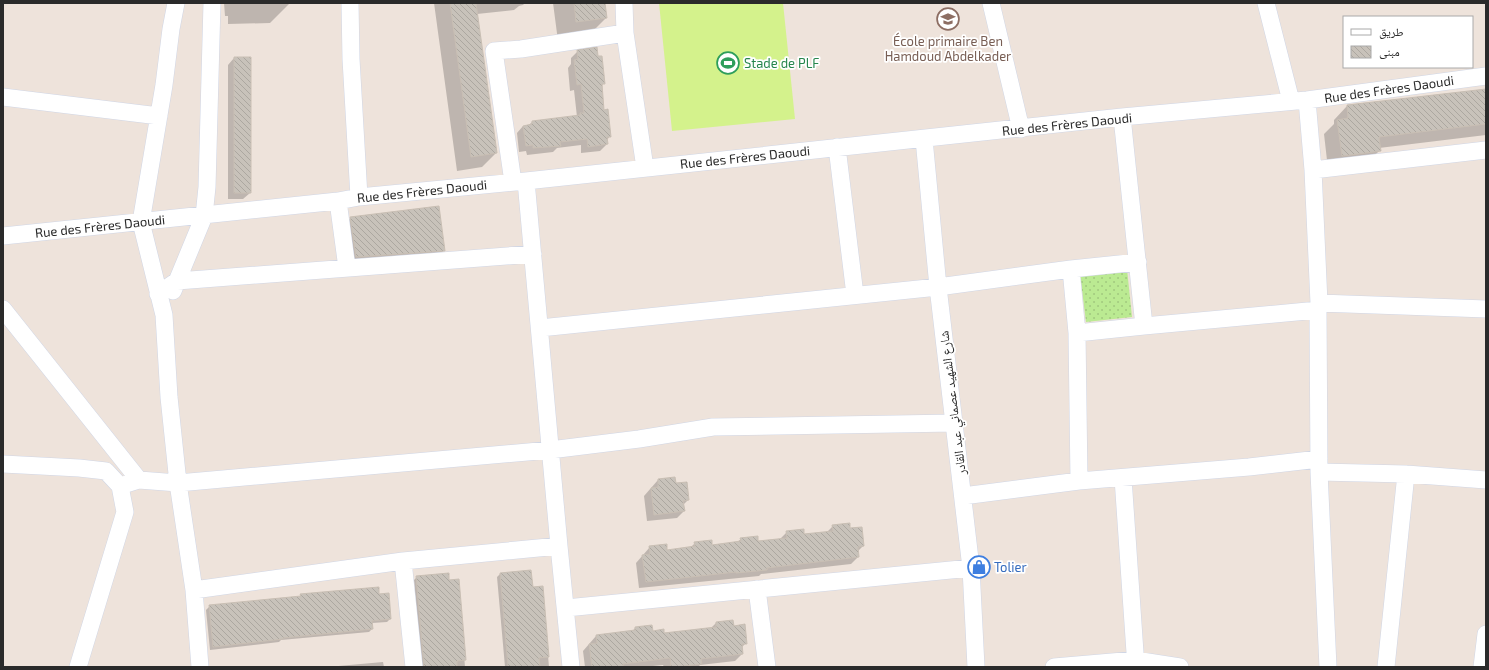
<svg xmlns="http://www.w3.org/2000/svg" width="1489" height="670" viewBox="0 0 1489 670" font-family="'Exo 2','Noto Naskh Arabic',sans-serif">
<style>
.grass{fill:url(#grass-dots)}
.pitch{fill:#d4f28c}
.shadow{fill:#0003}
.building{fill:url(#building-back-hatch);stroke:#c9bfb4}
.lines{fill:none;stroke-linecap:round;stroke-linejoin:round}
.minor-casing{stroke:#d0d6e5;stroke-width:18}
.minor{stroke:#fff;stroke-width:17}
.labels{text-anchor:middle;stroke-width:3.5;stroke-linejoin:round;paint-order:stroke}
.education-label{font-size:13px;fill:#785e54;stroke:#fff}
.leisure-label{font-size:13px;fill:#27864d;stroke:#fff;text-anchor:start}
.street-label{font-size:13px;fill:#2a2a2a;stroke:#fff}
.shop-label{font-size:13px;fill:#366cbe;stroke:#fff;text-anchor:start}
</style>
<defs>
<pattern id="grass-dots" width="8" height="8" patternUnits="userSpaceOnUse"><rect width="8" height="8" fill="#bbea92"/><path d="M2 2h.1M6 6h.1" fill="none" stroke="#a1c97e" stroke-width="1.8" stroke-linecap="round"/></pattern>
<pattern id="building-back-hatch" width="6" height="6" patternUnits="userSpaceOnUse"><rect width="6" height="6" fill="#c8c2ba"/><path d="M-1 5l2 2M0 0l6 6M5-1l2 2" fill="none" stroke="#aca7a0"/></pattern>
</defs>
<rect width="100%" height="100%" fill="#eee3db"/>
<!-- grass -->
<path class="grass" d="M 1127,269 L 1132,317 L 1086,322 L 1080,274 Z"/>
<!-- pitch -->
<path class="pitch" d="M 659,3 L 783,3 L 795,119 L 672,131 Z"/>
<!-- shadow -->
<path class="shadow" d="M 224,3 L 288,3 L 289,4 L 270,23 L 228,24 L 228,16 L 225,16 Z
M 434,3 L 525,3 L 523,5 L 519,6 L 514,10 L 477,14 L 496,153 L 482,167 L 457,171 Z
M 553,3 L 604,3 L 606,18 L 587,37 L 558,41 Z
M 578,51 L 604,83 L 601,86 L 603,111 L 610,136 L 607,140 L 607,144 L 600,151 L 581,153 L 581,145 L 557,148 L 553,152 L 527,155 L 526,151 L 519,152 L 517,133 L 523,126 L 528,126 L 532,122 L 577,117 L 574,90 L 570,91 L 568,68 L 571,64 L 571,58 Z
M 234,58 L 250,193 L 243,199 L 228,199 L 228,65 Z
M 1486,90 L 1486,135 L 1379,148 L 1380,150 L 1366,164 L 1328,169 L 1324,134 L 1334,124 L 1334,120 L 1347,106 Z
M 351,218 L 444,250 L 430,264 L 342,270 L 337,231 Z
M 658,480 L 675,484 L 688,500 L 683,505 L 684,511 L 677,518 L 647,521 L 644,496 Z
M 833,526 L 863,546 L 858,551 L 858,557 L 851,564 L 761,574 L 759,576 L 639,588 L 636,563 L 650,547 L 666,551 L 690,548 L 695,543 L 711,546 L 736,543 L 741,539 L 757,542 L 780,539 L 787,532 L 803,535 L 826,533 Z
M 531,571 L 532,588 L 542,587 L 549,667 L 505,667 L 497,577 L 500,574 Z
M 417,577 L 449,581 L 458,581 L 465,667 L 421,667 L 414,580 Z
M 301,595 L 378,595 L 390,619 L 387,622 L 372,623 L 372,629 L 369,632 L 281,640 L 279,642 L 210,650 L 206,610 L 210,606 L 299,597 Z
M 716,623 L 733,627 L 746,643 L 741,648 L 742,654 L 735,661 L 700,665 L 698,667 L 664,667 L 663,665 L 643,667 L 585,667 L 583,651 L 596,636 L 632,632 L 635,628 L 664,635 L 710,629 Z
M 383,662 L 384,667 L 327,667 Z"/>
<!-- building -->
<path class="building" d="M 450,3 L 476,3 L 497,153 L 471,157 Z
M 574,3 L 605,3 L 607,18 L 576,22 Z
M 597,47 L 598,56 L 602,56 L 605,84 L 602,84 L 604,110 L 608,109 L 611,137 L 607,137 L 608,144 L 588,147 L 587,139 L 560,142 L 561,146 L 533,148 L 533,145 L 526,146 L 523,126 L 532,124 L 532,121 L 580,115 L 580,113 L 584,113 L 581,84 L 577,85 L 574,60 L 578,59 L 577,50 Z
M 234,57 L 251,57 L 251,193 L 234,193 Z
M 1486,89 L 1486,124 L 1379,137 L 1381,151 L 1342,156 L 1337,120 L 1348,118 L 1347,105 Z
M 439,206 L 445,251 L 356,257 L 350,217 Z
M 675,477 L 676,483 L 687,482 L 689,500 L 683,501 L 685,511 L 654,515 L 651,488 L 658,487 L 658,479 Z
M 850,523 L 850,528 L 862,527 L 864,546 L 858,547 L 859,557 L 767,568 L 767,570 L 736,573 L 736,572 L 646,582 L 642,555 L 650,554 L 649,546 L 667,544 L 667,550 L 695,546 L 694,542 L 712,540 L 712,545 L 741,541 L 740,538 L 758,536 L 758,541 L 787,538 L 786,531 L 804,529 L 804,534 L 833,531 L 832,525 Z
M 531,570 L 533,587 L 543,586 L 549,657 L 539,658 L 540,667 L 508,667 L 500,573 Z
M 449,573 L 449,580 L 459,579 L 466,660 L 457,661 L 457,667 L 424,667 L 416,576 Z
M 379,587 L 379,594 L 389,593 L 391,619 L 372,621 L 373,629 L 283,638 L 283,639 L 213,647 L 209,605 L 301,596 L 300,594 Z
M 733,620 L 734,626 L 745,624 L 747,644 L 742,644 L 743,654 L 701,659 L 702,664 L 677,667 L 671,667 L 670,658 L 623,664 L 623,667 L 592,667 L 589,644 L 597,643 L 596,635 L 635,630 L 635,627 L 652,625 L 653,631 L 664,629 L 664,633 L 716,627 L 716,622 Z"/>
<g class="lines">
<!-- minor casing -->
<g class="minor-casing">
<path id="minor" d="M 176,3 L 171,29 L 164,85 L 141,222 L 164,315 L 169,397 L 178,483 L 194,590 L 200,667
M 350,3 L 351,59 L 359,197
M 624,3 L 625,33 L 645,168
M 991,3 L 1021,129
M 1266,3 L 1291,101
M 3,97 L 159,116
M 1307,100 L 1313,170 L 1319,303 L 1318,310 L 1319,472 L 1328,667
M 1122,117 L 1144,326 L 1318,310
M 924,139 L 938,287 L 971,568 L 976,667
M 837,147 L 855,295
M 1313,170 L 1486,150
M 526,181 L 559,546 L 571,667
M 513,182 L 494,51 L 521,49 L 625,33
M 338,201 L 347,268
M 3,236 L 338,201 L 359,197 L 526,181 L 1122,117 L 1307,100 L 1486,76
M 1071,269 L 1077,333 L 1079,481
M 173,291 L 204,216 L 207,187 L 212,3
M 158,294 L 177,281 L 533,254
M 1319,303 L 1486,309
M 3,309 L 139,480
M 540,328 L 938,287 L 1071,269 L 1138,262
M 1077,333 L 1144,326
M 3,464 L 79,468 L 106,471 L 120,486 L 125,512 L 78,667
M 1319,472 L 1406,474 L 1486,480
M 1123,478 L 1136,667
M 120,486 L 139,480 L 178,483 L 550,450 L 639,439 L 713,427 L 954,423
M 963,496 L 1079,481 L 1249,467 L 1319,459
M 403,561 L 414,667
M 757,589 L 767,667
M 194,590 L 403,561 L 559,546
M 566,608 L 971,568
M 1054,667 L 1135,660 L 1180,667
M 1386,667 L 1406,474
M 1482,667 L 1486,634"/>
</g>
<!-- minor -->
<use href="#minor" class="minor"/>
</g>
<!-- icons -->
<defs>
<g id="school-ring" transform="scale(1.15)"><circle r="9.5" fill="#fff" stroke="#8d6e63" stroke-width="1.5"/><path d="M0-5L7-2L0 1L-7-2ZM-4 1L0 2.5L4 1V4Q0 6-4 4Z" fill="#8d6e63"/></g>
<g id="stadium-ring" transform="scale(1.15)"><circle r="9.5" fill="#fff" stroke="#2e9e5b" stroke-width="1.5"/><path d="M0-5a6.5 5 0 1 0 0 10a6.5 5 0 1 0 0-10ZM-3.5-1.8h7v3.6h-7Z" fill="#2e9e5b"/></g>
<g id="shop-ring" transform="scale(1.15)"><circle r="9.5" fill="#fff" stroke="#3f7fe0" stroke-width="1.5"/><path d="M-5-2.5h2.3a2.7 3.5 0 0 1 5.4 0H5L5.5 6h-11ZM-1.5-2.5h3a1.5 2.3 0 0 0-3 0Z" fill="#3f7fe0"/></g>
</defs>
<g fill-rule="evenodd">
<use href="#school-ring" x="948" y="19"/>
<use href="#stadium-ring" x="728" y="63"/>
<use href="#shop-ring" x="979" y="567"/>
</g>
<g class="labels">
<!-- education labels -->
<g class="education-label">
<text x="948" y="46">École primaire Ben<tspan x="948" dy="15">Hamdoud Abdelkader</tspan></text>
</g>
<!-- leisure labels -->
<g class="leisure-label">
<text x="744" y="68">Stade de PLF</text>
</g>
<!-- street labels -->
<g class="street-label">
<text transform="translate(1389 89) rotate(-8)" y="5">Rue des Frères Daoudi</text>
<text transform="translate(1067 124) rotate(-6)" y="5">Rue des Frères Daoudi</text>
<text transform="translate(745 157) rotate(-6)" y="5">Rue des Frères Daoudi</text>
<text transform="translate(422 191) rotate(-6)" y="5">Rue des Frères Daoudi</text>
<text transform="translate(100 226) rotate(-6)" y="5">Rue des Frères Daoudi</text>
<text transform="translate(952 403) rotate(-97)" y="5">شارع الشهيد عصماني عبد القادر</text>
</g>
<!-- shop labels -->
<g class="shop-label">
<text x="994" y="572">Tolier</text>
</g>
</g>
<!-- border -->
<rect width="1489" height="670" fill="none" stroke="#2a2a2a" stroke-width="8"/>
<!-- legend -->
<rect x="1343" y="16" width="130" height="52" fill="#ffffff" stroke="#aaaaaa"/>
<rect x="1351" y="29" width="20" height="6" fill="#ffffff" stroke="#aaaaaa"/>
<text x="1379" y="36" font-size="12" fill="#2a2a2a">طريق</text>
<rect x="1351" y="46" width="20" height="12" fill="url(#building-back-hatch)" stroke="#aaaaaa"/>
<text x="1379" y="56" font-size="12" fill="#2a2a2a">مبنى</text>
</svg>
